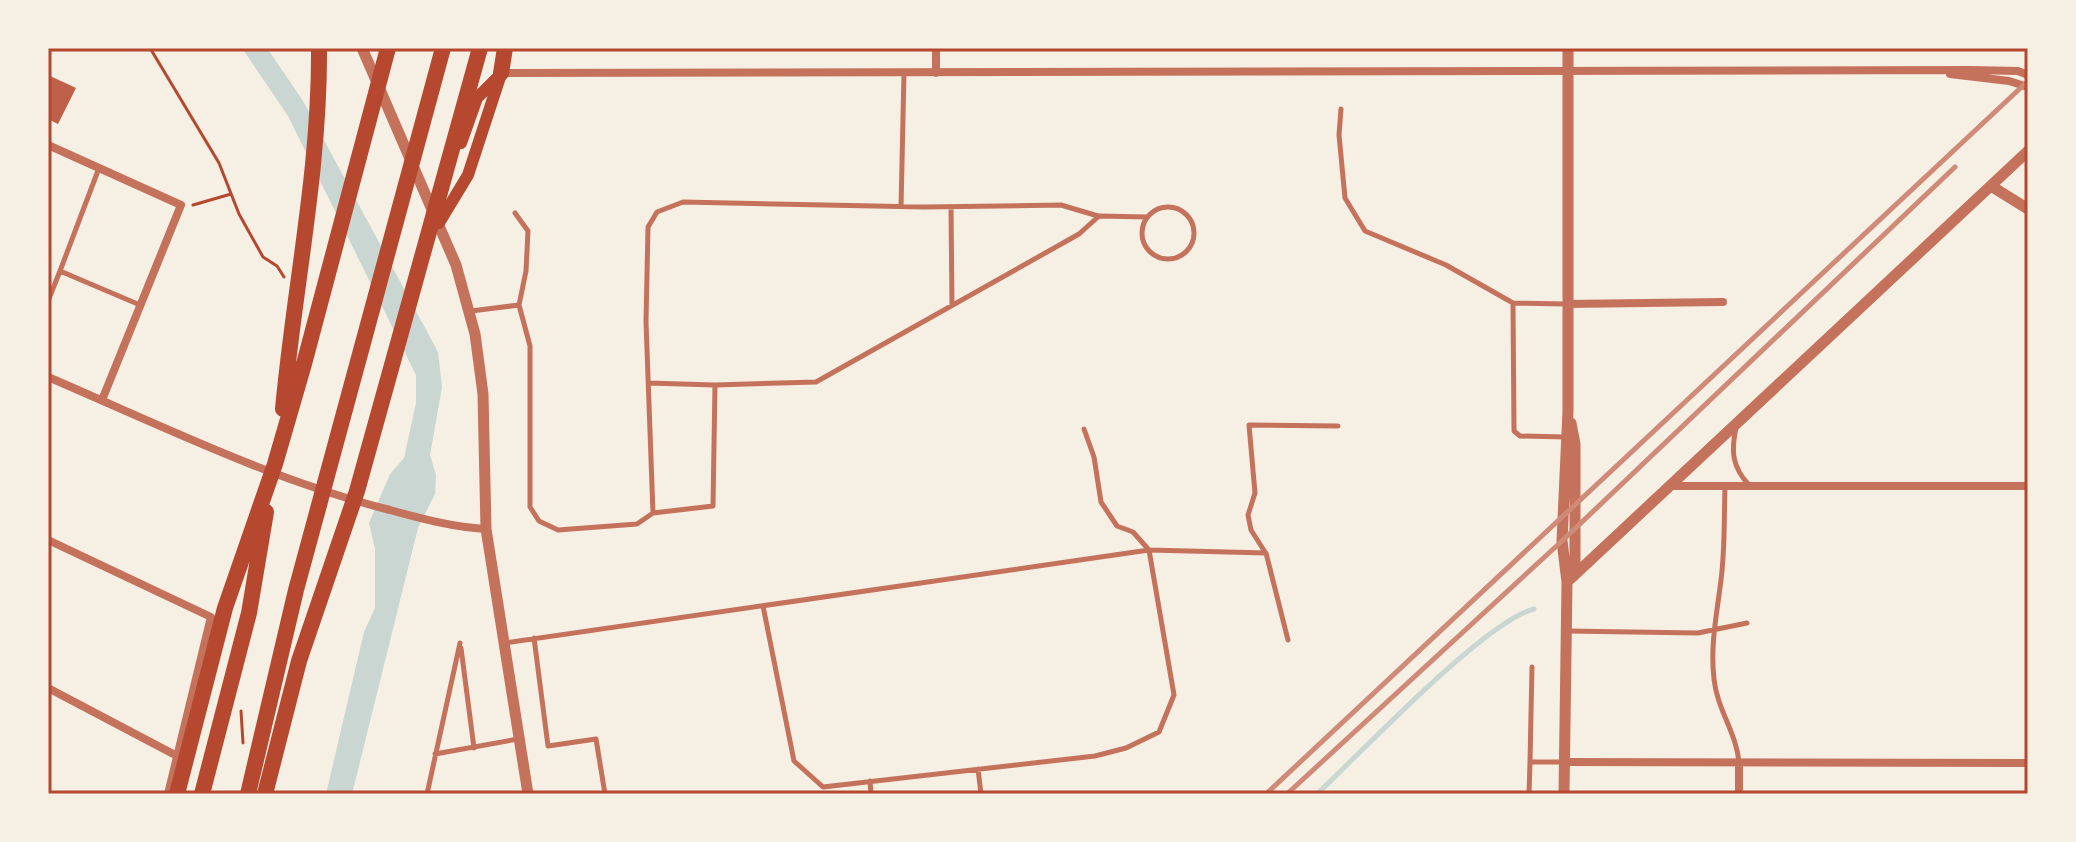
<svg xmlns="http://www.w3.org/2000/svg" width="2076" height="842" viewBox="0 0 2076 842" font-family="'Work Sans',sans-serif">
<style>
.water{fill:#c9d6d2}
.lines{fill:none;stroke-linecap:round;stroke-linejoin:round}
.stream{stroke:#c9d6d2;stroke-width:5}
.building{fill:#bf614a}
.path{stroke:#b5482f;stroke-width:3}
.service{stroke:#c5725c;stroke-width:5}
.minor{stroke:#c5725c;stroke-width:8}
.tertiary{stroke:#c5725c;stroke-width:11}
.secondary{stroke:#b5482f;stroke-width:12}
.motorway{stroke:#b5482f;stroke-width:16}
.rail{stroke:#cf8b77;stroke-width:5}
.neatline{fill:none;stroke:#b5482f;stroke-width:3}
</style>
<rect width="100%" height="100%" fill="#f6efe4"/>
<!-- water -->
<path class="water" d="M 242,48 L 267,48 L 303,101 L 438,352 L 442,387 L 430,455 L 436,475 L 435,494 L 418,528 L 352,794 L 326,794 L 364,632 L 375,608 L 375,549 L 369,523 L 390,474 L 404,458 L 416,403 L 416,375 L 288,116 Z"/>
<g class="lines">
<!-- stream -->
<path class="stream" d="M 1317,794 C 1362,752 1484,622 1534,609"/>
</g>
<!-- building -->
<path class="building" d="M 48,75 L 76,88 L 58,124 L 48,119 Z"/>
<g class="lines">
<!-- path -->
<path class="path" d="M 150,48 L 219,163 L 239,214 L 263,257 L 277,266 L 284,277
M 193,205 L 231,194
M 241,711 L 243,743"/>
<!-- service -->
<path class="service" d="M 1341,109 L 1339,135 L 1345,198 L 1365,231 L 1446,265 L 1513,303 L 1566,304
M1142 233a26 26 0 1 1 52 0a26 26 0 1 1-52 0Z
M 901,207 L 904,73
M 951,207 L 952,305
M 515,213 L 528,231 L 526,271 L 519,305 L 530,346 L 530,507 L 539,521 L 558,530 L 637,524 L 653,513 L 713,506 L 715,385 L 816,382 L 1079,234 L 1099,216 L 1147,217
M 60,271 L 99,168
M 48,301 L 60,271 L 140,305
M 1513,303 L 1514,431 L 1520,436 L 1565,437
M 471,311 L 519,305
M 648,383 L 715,385
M 1736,428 C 1731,451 1732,467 1749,485
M 1725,487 C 1724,517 1725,550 1721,580 C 1717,613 1710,645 1714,679 C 1717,709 1736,732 1739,762
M 653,513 L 646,322 L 648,227 L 657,212 L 683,202 L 924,207 L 1061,205 L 1098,216
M 1265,552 L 1251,530 L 1248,515 L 1255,493 L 1249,425 L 1338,426
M 763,606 L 794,761 L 823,787 L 1095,756 L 1126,748 L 1159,732 L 1174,695 L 1149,550 L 1133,532 L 1117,526 L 1101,502 L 1094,457 L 1084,429
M 1566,631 L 1698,633 L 1747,623
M 534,638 L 548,746 L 596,739 L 605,794
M 505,643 L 1149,550 L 1266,553 L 1288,640
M 461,648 L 474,748
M 1532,667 L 1530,762 L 1563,762
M 435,754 L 518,739
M 978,769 L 981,794
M 870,781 L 871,794
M 427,794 L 460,643
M 1529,794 L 1530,762"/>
<!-- minor -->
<path class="minor" d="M 501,73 L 1971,70 L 2018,71 L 2028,75
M 936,73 L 936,48
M 1950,74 L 2009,81 L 2028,87
M 48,145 L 181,205 L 102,400
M 1567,304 L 1723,302
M 48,377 C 160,425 271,480 390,510 C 422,519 453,527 486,529
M 1672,486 L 2028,486
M 48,540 L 211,617 L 168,794
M 48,688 L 179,757
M 1564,762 L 2028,763
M 1739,762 L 1739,794"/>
<!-- tertiary -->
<path class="tertiary" d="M 362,48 L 456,265 L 475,334 L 483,394 L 486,529 L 528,794
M 1991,186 L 2028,209
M 1569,576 L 1575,561 L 1575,444 L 1571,423
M 1567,582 L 2028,151
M 1564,794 L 1567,582 L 1562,541 L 1568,411 L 1568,48"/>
<!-- secondary -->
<path class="secondary" d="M 461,143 L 477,98 L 498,77
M 439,223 L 468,175 L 503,68"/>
<!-- motorway -->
<path class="motorway" d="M 501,73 L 505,48
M 283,409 C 294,288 320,170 319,48
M 177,794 L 225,608 L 275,464 L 304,364 L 388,48
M 202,794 L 249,613 L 266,512
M 248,794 L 296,590 L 443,48
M 265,794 L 299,661 L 357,491 L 480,48"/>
<!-- rail -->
<path class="rail" d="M 1266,794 L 2028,81
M 1287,794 L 1562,541 L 1955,167"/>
</g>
<!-- border -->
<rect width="2076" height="842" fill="none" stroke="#f6efe4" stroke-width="100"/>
<rect x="50" y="50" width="1976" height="742" class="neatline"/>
</svg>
